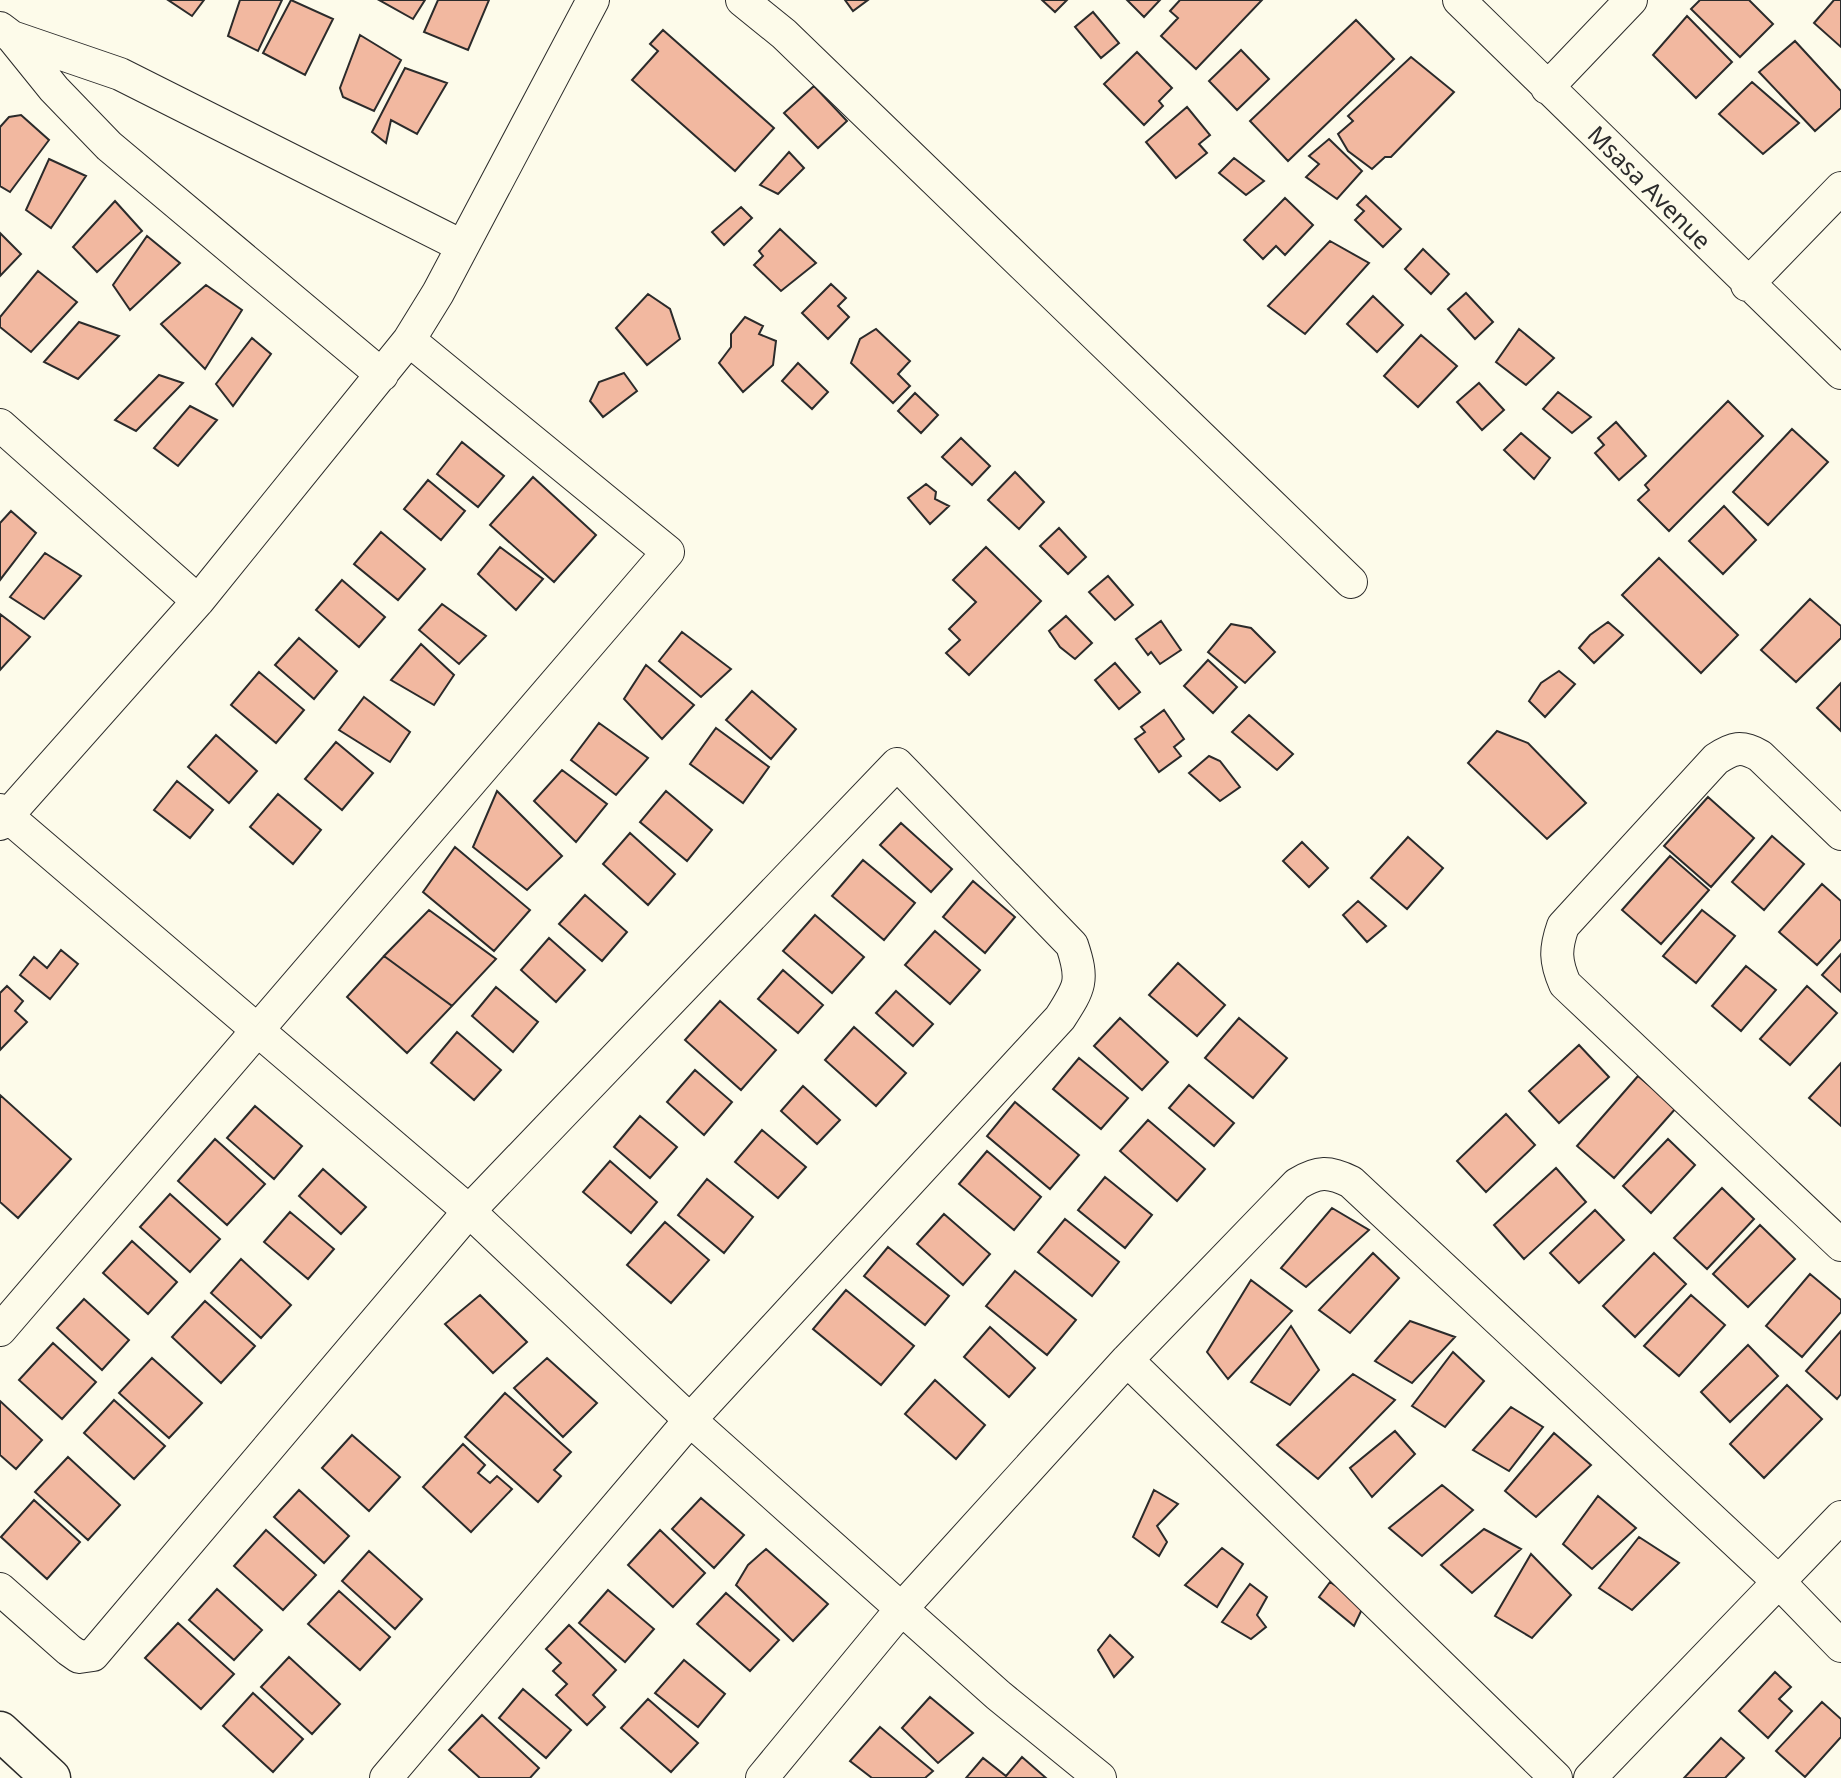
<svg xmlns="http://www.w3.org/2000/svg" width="1841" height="1778" viewBox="0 0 1841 1778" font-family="'Noto Sans',sans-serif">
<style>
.building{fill:#f2b8a0;stroke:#2b2b2b;stroke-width:2}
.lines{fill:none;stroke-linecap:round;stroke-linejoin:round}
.street-casing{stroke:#2b2b2b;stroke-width:34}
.secondary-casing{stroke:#2b2b2b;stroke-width:41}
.street{stroke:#fdfbea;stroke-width:32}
.secondary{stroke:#fdfbea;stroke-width:38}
.labels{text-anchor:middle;stroke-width:5;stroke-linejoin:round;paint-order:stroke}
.street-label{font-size:24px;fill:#2b2b2b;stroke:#fdfbea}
</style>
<rect width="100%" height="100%" fill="#fdfbea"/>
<!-- building -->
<path class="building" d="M 168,0 L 204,0 L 192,16 Z
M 240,0 L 282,0 L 258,51 L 228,36 Z
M 291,0 L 333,19 L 305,75 L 263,53 Z
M 379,0 L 425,0 L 413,19 Z
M 438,0 L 489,0 L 468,50 L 424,32 Z
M 845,0 L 868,0 L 853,11 Z
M 1042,0 L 1067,0 L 1055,12 Z
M 1127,0 L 1160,0 L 1144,17 Z
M 1180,0 L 1262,0 L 1196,69 L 1161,36 L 1178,18 L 1170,11 Z
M 1700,0 L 1749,0 L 1773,24 L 1740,57 L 1691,9 Z
M 1834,0 L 1841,0 L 1841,47 L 1814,23 Z
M 1093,12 L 1119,43 L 1101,58 L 1075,27 Z
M 1687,16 L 1732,62 L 1696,98 L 1653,55 Z
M 1356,20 L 1394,59 L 1288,161 L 1250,121 Z
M 663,30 L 774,128 L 735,171 L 632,80 L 658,51 L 650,44 Z
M 360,35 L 401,60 L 374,111 L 343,97 L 340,88 Z
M 1795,41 L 1841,91 L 1841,108 L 1815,131 L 1759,72 Z
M 1241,50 L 1269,79 L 1237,110 L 1209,81 Z
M 1137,52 L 1172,88 L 1159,101 L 1163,106 L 1144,125 L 1104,84 Z
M 1411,57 L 1454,92 L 1391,157 L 1385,157 L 1372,169 L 1348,151 L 1338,134 L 1353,121 L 1348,116 Z
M 405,68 L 447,83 L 417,134 L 391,120 L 386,143 L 372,132 Z
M 1752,82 L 1799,123 L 1763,154 L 1719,114 Z
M 814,86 L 847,121 L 818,148 L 784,113 Z
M 1187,107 L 1210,135 L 1199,144 L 1207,153 L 1176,178 L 1146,142 Z
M 21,115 L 49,140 L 10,192 L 0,186 L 0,127 L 9,117 Z
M 1329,139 L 1362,171 L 1337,199 L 1306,177 L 1319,164 L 1309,156 Z
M 789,152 L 804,168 L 778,194 L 760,185 Z
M 1234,158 L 1264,181 L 1246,195 L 1219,173 Z
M 49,159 L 86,176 L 51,228 L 26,210 Z
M 1366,196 L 1401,229 L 1383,247 L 1355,220 L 1364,211 L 1357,205 Z
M 1285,198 L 1313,225 L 1285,255 L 1276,246 L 1263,259 L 1244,240 Z
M 115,201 L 142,231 L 97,272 L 73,247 Z
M 741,207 L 752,218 L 724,245 L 712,232 Z
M 780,229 L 816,263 L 781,291 L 754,265 L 763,256 L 759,251 Z
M 0,233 L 21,254 L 0,276 Z
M 147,236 L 180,263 L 130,310 L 113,285 Z
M 1330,241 L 1369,263 L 1305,334 L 1268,306 Z
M 1423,249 L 1449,274 L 1431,294 L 1405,269 Z
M 38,271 L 77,302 L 31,352 L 0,327 L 0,317 Z
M 831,284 L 846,298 L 838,306 L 849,317 L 828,339 L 802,313 Z
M 206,285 L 242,310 L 205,369 L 161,324 Z
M 1466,293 L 1493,322 L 1475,339 L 1448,309 Z
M 648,294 L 670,309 L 680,339 L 647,365 L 616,328 Z
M 1373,296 L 1403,325 L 1377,352 L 1347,324 Z
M 745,317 L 763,326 L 759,334 L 776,341 L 773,365 L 743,392 L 719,363 L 731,347 L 731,334 Z
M 79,322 L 119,336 L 78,379 L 44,362 Z
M 876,329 L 910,361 L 898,374 L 910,386 L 893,403 L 851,363 L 860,339 Z
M 1519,329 L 1554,358 L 1526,385 L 1496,362 Z
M 1421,335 L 1457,366 L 1418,407 L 1384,376 Z
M 252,338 L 271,354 L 233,406 L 216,384 Z
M 798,363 L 828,392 L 812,409 L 782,381 Z
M 624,373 L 637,391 L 603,417 L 590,401 L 599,382 Z
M 159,375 L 183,383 L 136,431 L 115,420 Z
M 1479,383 L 1504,410 L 1482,430 L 1457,402 Z
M 1558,392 L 1591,417 L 1572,433 L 1543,409 Z
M 915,393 L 938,415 L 921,433 L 898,411 Z
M 1728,401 L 1763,436 L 1669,531 L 1638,500 L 1649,490 L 1645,485 Z
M 190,406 L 217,420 L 178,466 L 154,448 Z
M 1616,422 L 1646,456 L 1619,480 L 1595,453 L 1604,445 L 1598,438 Z
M 1792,429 L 1828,462 L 1768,525 L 1733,492 Z
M 1521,433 L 1550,458 L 1534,479 L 1504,450 Z
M 961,438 L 990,466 L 972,485 L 942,457 Z
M 462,442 L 504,476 L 478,507 L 437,474 Z
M 1015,472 L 1044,502 L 1019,529 L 988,500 Z
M 533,477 L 596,535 L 554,582 L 490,525 Z
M 428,480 L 465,511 L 441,540 L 404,509 Z
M 926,484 L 936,492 L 935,499 L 949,506 L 930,524 L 908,498 Z
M 1724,506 L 1756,540 L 1723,574 L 1689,541 Z
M 11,511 L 36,533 L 0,580 L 0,523 Z
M 1059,528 L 1086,557 L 1068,574 L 1040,546 Z
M 381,532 L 425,569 L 398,600 L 354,564 Z
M 500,547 L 543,579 L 516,610 L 478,574 Z
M 986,547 L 1041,601 L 969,675 L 946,653 L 960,640 L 949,629 L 976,602 L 953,580 Z
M 45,553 L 81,576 L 44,619 L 10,597 Z
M 1659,558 L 1738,635 L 1701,673 L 1622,595 Z
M 1108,576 L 1133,605 L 1115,620 L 1089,592 Z
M 342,580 L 385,617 L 359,647 L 316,610 Z
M 1810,599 L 1841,626 L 1841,638 L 1796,682 L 1761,650 Z
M 442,604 L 486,636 L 459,664 L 419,630 Z
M 0,614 L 30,637 L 0,670 Z
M 1066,616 L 1092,643 L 1075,659 L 1060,647 L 1049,631 Z
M 1161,621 L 1181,650 L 1160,664 L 1151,652 L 1148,655 L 1136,639 Z
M 1608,622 L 1623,635 L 1594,663 L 1579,648 L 1590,635 Z
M 1231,624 L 1251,628 L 1275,652 L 1245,683 L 1208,652 Z
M 682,632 L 731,669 L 701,697 L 659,661 Z
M 299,638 L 337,671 L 314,699 L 275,665 Z
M 421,644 L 454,675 L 434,705 L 391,680 Z
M 1208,660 L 1237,687 L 1213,713 L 1184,686 Z
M 1115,663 L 1140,692 L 1119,709 L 1095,680 Z
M 646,665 L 694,705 L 662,739 L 624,699 Z
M 1559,671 L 1575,684 L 1545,717 L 1529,701 L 1541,683 Z
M 259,672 L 304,710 L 276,743 L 231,705 Z
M 1841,683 L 1841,731 L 1817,708 Z
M 752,691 L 796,729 L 771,759 L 726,720 Z
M 364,697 L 410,732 L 390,762 L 339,730 Z
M 1164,710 L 1184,739 L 1174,747 L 1181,756 L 1159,772 L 1135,739 L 1145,732 L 1141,727 Z
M 1249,715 L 1293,754 L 1277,770 L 1232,732 Z
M 599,723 L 648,758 L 616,795 L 571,760 Z
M 716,728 L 769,767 L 743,803 L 690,764 Z
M 1497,731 L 1528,743 L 1586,803 L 1547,839 L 1468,763 Z
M 216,735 L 257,771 L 229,803 L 188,767 Z
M 336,742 L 373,773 L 342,810 L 305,779 Z
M 1209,756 L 1220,761 L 1240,787 L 1220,801 L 1189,773 Z
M 562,770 L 607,804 L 576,842 L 534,801 Z
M 177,781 L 213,810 L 190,838 L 154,810 Z
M 497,791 L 562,856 L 527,890 L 473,847 Z
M 666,791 L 712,830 L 687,861 L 640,822 Z
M 278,794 L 321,830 L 293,864 L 250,827 Z
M 1708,797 L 1754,838 L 1711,887 L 1664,846 Z
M 901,823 L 952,869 L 931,892 L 880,845 Z
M 630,833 L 675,874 L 648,905 L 603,864 Z
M 1772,836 L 1804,864 L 1764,910 L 1732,882 Z
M 1408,837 L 1443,868 L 1407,909 L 1371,878 Z
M 1302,842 L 1328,868 L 1309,887 L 1283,861 Z
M 455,847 L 530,910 L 494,951 L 423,892 Z
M 1670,856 L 1709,890 L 1661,944 L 1622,910 Z
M 863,860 L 915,903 L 884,940 L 832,896 Z
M 973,881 L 1015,917 L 985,953 L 943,917 Z
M 1822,884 L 1841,901 L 1841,939 L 1817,965 L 1779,932 Z
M 585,895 L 627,932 L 602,961 L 559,924 Z
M 1358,901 L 1386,926 L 1367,942 L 1343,915 Z
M 429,910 L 496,959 L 452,1006 L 384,956 Z
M 1702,910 L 1735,936 L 1696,983 L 1663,956 Z
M 815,915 L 864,957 L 832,993 L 783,951 Z
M 935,931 L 980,970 L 950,1004 L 905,965 Z
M 549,938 L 585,970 L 556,1002 L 521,970 Z
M 61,950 L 78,964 L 50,999 L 20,975 L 34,957 L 47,968 Z
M 1841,954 L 1841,992 L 1822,975 Z
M 384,956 L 452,1006 L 407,1053 L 347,997 Z
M 1178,963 L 1225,1005 L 1197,1036 L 1149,995 Z
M 1746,966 L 1776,990 L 1741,1031 L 1712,1006 Z
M 783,970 L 823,1005 L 798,1033 L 758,999 Z
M 7,986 L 23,1001 L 15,1011 L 27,1022 L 0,1050 L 0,993 Z
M 1807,986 L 1837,1013 L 1790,1065 L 1760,1039 Z
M 496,987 L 538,1022 L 513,1052 L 472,1016 Z
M 896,991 L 933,1024 L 913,1046 L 876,1013 Z
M 720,1001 L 776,1050 L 741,1090 L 685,1040 Z
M 1120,1018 L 1168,1062 L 1142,1090 L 1094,1046 Z
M 1239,1018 L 1287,1058 L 1253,1098 L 1205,1058 Z
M 854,1027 L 906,1073 L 876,1106 L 825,1060 Z
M 457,1032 L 501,1070 L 474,1100 L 431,1063 Z
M 1579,1045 L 1609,1077 L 1559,1123 L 1529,1091 Z
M 1079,1058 L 1128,1098 L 1101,1129 L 1053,1089 Z
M 1841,1063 L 1841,1126 L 1809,1098 Z
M 695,1070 L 732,1102 L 704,1135 L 667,1102 Z
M 1638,1076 L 1676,1108 L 1614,1178 L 1577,1146 Z
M 1189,1085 L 1234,1123 L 1214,1146 L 1169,1108 Z
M 803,1086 L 840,1120 L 817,1144 L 781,1111 Z
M 0,1095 L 71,1159 L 18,1218 L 0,1202 Z
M 1015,1102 L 1079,1155 L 1050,1189 L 987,1136 Z
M 255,1106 L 302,1146 L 274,1179 L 227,1138 Z
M 1506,1114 L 1535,1145 L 1486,1192 L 1457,1161 Z
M 640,1116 L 677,1147 L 650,1178 L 614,1147 Z
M 1148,1120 L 1205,1169 L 1177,1201 L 1120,1151 Z
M 762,1130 L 806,1167 L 778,1198 L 735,1162 Z
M 215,1139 L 265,1184 L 227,1225 L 178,1181 Z
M 1668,1139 L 1695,1165 L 1651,1213 L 1623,1186 Z
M 987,1151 L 1041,1197 L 1014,1230 L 959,1184 Z
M 610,1161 L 657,1202 L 631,1233 L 583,1192 Z
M 1556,1168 L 1586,1202 L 1524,1259 L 1494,1225 Z
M 323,1169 L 366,1207 L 341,1234 L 299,1196 Z
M 1105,1177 L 1152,1215 L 1125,1248 L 1078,1210 Z
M 707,1179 L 753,1217 L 724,1253 L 678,1215 Z
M 1722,1188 L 1754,1219 L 1707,1269 L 1674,1238 Z
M 170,1194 L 220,1239 L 190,1272 L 140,1227 Z
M 1332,1208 L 1369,1230 L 1306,1287 L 1281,1268 Z
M 1595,1210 L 1624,1240 L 1579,1283 L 1550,1253 Z
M 290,1212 L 334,1249 L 308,1279 L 264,1242 Z
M 944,1214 L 990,1254 L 963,1285 L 917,1244 Z
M 1065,1219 L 1119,1262 L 1092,1296 L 1038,1252 Z
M 665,1222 L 709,1260 L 671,1303 L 627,1265 Z
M 1760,1225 L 1795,1259 L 1748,1307 L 1713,1274 Z
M 132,1241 L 177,1282 L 148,1314 L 103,1273 Z
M 888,1247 L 949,1296 L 925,1325 L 864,1276 Z
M 1373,1253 L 1399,1278 L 1350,1333 L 1319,1310 Z
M 1654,1253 L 1686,1284 L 1635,1337 L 1603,1306 Z
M 241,1259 L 291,1305 L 261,1338 L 211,1293 Z
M 1015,1271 L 1076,1320 L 1047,1355 L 986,1306 Z
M 1810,1274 L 1841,1300 L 1841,1312 L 1802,1357 L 1766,1326 Z
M 1251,1280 L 1292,1311 L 1228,1379 L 1207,1352 Z
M 846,1290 L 914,1346 L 881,1385 L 813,1329 Z
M 480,1295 L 527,1342 L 493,1373 L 445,1324 Z
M 1691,1295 L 1725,1325 L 1679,1376 L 1644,1346 Z
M 84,1299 L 129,1340 L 102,1370 L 57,1328 Z
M 205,1301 L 255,1346 L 221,1383 L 172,1337 Z
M 1410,1321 L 1455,1337 L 1412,1383 L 1375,1361 Z
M 1291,1326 L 1319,1370 L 1290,1405 L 1251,1382 Z
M 990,1327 L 1035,1368 L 1009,1397 L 964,1357 Z
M 1841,1331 L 1841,1394 L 1837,1399 L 1806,1371 Z
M 53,1343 L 96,1382 L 62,1419 L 19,1380 Z
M 1748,1345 L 1778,1376 L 1730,1422 L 1701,1392 Z
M 1453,1352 L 1484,1381 L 1445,1427 L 1412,1406 Z
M 152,1358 L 202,1403 L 169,1438 L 119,1393 Z
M 547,1358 L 597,1403 L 563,1437 L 514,1388 Z
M 1353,1374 L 1395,1400 L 1318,1479 L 1277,1445 Z
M 935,1380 L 985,1425 L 956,1459 L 905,1414 Z
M 1787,1385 L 1822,1419 L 1764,1478 L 1730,1444 Z
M 505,1393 L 571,1452 L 554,1470 L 561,1476 L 538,1502 L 465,1437 Z
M 114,1400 L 165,1446 L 134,1479 L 84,1433 Z
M 0,1401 L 42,1440 L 16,1469 L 0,1455 Z
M 1511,1407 L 1543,1427 L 1509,1471 L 1473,1450 Z
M 1395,1431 L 1415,1454 L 1372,1497 L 1350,1468 Z
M 1554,1433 L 1591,1465 L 1536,1517 L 1505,1491 Z
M 352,1435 L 400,1477 L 369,1511 L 322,1468 Z
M 463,1444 L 485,1465 L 478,1473 L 490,1483 L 497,1476 L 512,1489 L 471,1532 L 423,1487 Z
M 68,1457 L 120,1505 L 88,1540 L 35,1492 Z
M 1442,1485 L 1473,1510 L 1422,1556 L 1389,1528 Z
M 299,1490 L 349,1536 L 324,1563 L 274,1517 Z
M 1154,1490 L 1178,1504 L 1157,1526 L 1167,1542 L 1159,1556 L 1133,1537 Z
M 1598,1496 L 1636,1528 L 1592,1569 L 1563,1544 Z
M 701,1498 L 744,1535 L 714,1568 L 672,1529 Z
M 34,1500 L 80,1542 L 47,1579 L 1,1537 Z
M 1484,1529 L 1521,1549 L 1472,1593 L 1441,1565 Z
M 266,1530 L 316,1575 L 283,1610 L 234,1566 Z
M 660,1530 L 705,1573 L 673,1607 L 628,1565 Z
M 1639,1537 L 1679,1563 L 1632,1610 L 1599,1588 Z
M 1222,1548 L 1243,1564 L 1217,1607 L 1185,1585 Z
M 766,1549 L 828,1604 L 793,1641 L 736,1585 L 748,1565 Z
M 369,1551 L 422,1599 L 395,1629 L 342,1581 Z
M 1531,1554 L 1571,1595 L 1532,1638 L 1495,1616 Z
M 1330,1582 L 1364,1605 L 1354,1626 L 1319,1597 Z
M 1250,1584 L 1267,1597 L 1257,1615 L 1266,1627 L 1251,1639 L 1222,1622 Z
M 217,1589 L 262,1630 L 234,1660 L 189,1620 Z
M 608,1590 L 654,1629 L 625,1662 L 579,1623 Z
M 339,1591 L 390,1637 L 360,1670 L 308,1624 Z
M 726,1593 L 779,1640 L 750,1671 L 697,1624 Z
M 178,1623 L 234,1674 L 201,1709 L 145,1658 Z
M 569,1625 L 616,1670 L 593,1695 L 605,1707 L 587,1725 L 556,1695 L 567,1684 L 553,1671 L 561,1663 L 546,1649 Z
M 1110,1635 L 1133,1657 L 1114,1677 L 1098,1650 Z
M 289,1657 L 340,1704 L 312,1734 L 261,1687 Z
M 684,1660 L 725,1694 L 698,1727 L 655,1693 Z
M 1775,1672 L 1791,1687 L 1779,1699 L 1792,1711 L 1768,1738 L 1739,1711 Z
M 523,1689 L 571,1730 L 546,1758 L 499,1718 Z
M 253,1693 L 303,1739 L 273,1772 L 223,1726 Z
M 930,1697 L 973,1733 L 938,1763 L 902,1728 Z
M 648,1699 L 698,1743 L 671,1772 L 621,1728 Z
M 1822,1702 L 1841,1719 L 1841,1737 L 1805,1777 L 1776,1751 Z
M 482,1715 L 539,1768 L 530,1778 L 480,1778 L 449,1750 Z
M 880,1727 L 933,1771 L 925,1778 L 872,1778 L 850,1761 Z
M 1721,1738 L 1744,1758 L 1725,1778 L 1684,1778 Z
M 1022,1757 L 1046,1778 L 966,1778 L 983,1758 L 1006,1776 Z"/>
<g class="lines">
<!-- street casing -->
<g class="street-casing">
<path id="street" d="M 742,0 L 784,34 L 1351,582
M 1459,0 L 1841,373
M 0,28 L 12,37 L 54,89 L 109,146 L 382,375
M 12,37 L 120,74 L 462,246
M 1547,88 L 1631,0
M 1747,285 L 1841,188
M 0,425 L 198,601
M 0,810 L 469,1211 L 690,1420 L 998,1695 L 1100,1778
M 0,824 L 198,601 L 409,340 L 438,293 L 593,0
M 1841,834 L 1760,756 C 1741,745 1733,748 1716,759 L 1563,926 C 1555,949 1555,961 1565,984 L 1841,1245
M 0,1330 L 668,552 L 409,340
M 1127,1360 L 1556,1778
M 0,1589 L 69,1650 L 79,1657 L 93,1655 L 469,1211 L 897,764 L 1072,945 C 1084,981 1080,987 1060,1018 L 690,1420 L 386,1778
M 762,1778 L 903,1607 L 1127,1360 L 1297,1184 C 1318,1171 1329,1171 1351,1182 L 1779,1582 L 1841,1646
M 1590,1778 L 1841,1517"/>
</g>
<!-- secondary casing -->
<g class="secondary-casing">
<path id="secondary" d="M 0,1731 L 51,1778"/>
</g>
<!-- street -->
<use href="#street" class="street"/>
<!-- secondary -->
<use href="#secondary" class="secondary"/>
</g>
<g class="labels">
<!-- street labels -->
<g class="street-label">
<text transform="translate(1649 188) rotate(45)" y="8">Msasa Avenue</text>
</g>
</g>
</svg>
